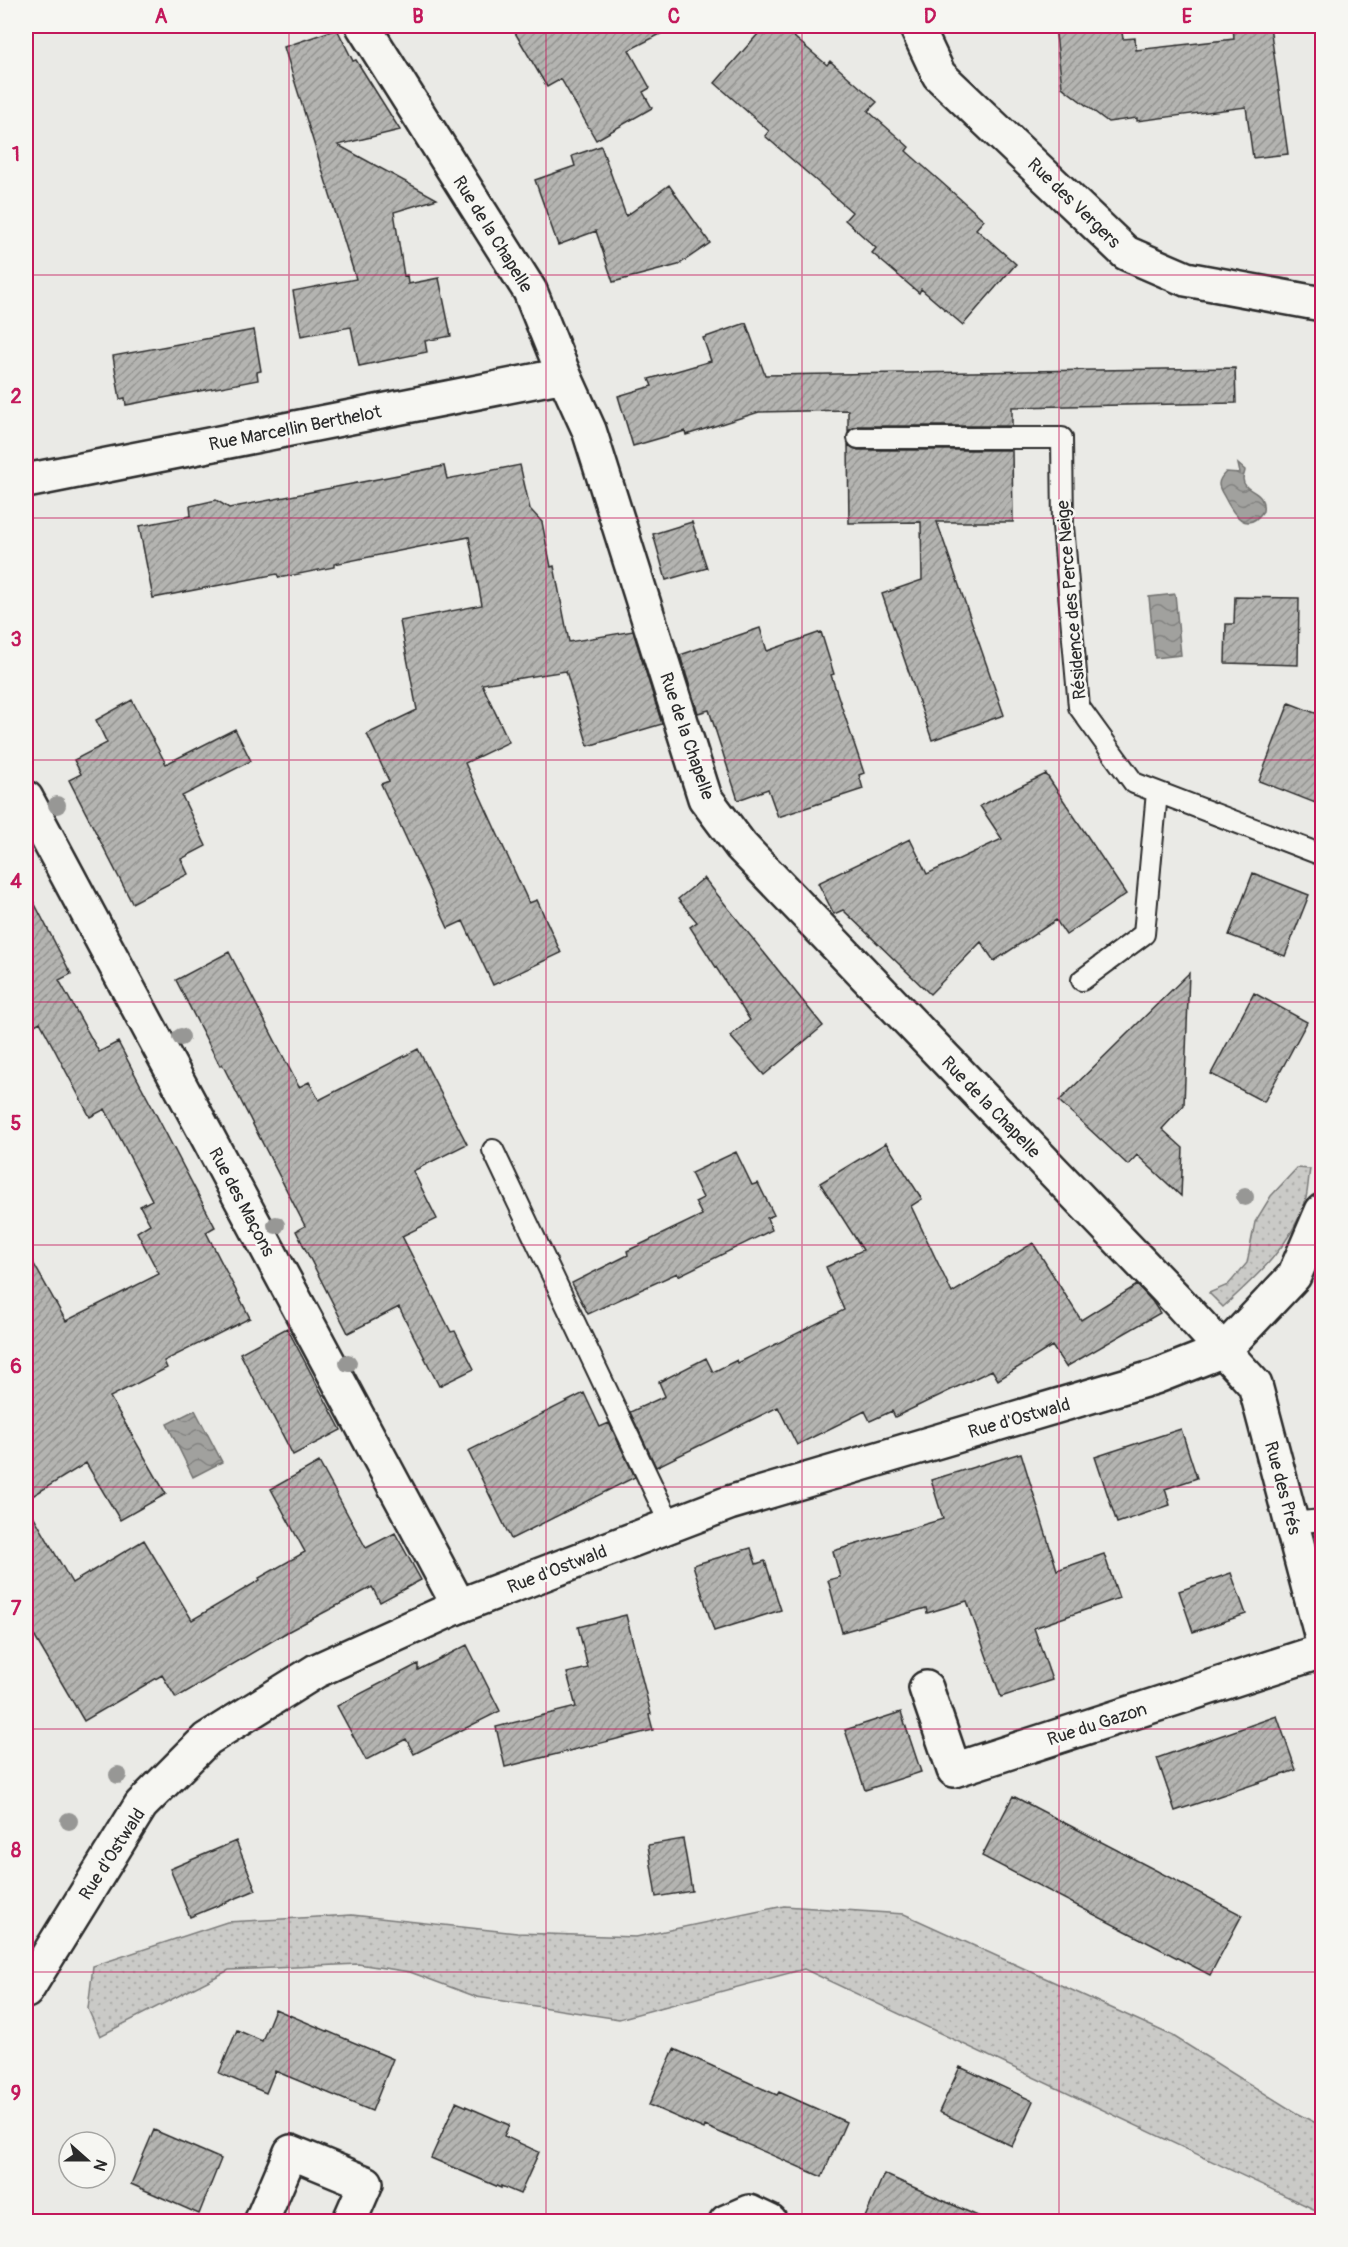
<svg xmlns="http://www.w3.org/2000/svg" width="1348" height="2247" viewBox="0 0 1348 2247" font-family="Pangolin,sans-serif">
<style>
.grass{fill:url(#grass-dots);stroke:#7a7a79;stroke-width:1.5}
.water{fill:url(#water-waves);stroke:#727270;stroke-width:1.5}
.building{fill:url(#building-hatch);stroke:#2b2b2b;stroke-width:1.5}
.lines{fill:none;stroke-linecap:round;stroke-linejoin:round}
.service-casing{stroke:#2b2b2b;stroke-width:24}
.minor-casing{stroke:#2b2b2b;stroke-width:38}
.secondary-casing{stroke:#2b2b2b;stroke-width:38}
.service{stroke:#f6f6f2;stroke-width:20}
.minor{stroke:#f6f6f2;stroke-width:33}
.secondary{stroke:#f6f6f2;stroke-width:33}
.tree{fill:#979795}
.grid{fill:none;stroke:#c2185b;stroke-width:1.5;stroke-opacity:0.55}
.labels{text-anchor:middle;stroke-width:5;stroke-linejoin:round;paint-order:stroke}
.street-label{font-size:18px;fill:#2b2b2b;stroke:#f6f6f2}
.neatline{fill:none;stroke:#c2185b;stroke-width:2}
.grid-label{font-size:20px;text-anchor:middle;font-weight:bold;fill:#c2185b}
</style>
<defs>
<pattern id="grass-dots" width="8" height="8" patternUnits="userSpaceOnUse" patternTransform="scale(1.5)"><rect width="8" height="8" fill="#cacac7"/><path d="M2 2h.1M6 6h.1" fill="none" stroke="#aeaeab" stroke-width="1.8" stroke-linecap="round"/></pattern>
<pattern id="water-waves" width="16" height="10" patternUnits="userSpaceOnUse" patternTransform="scale(1.5)"><rect width="16" height="10" fill="#a1a19e"/><path d="M0 5q4-4 8 0t8 0" fill="none" stroke="#838381"/></pattern>
<pattern id="building-hatch" width="6" height="6" patternUnits="userSpaceOnUse" patternTransform="scale(1.5)"><rect width="6" height="6" fill="#b4b4b1"/><path d="M-1 1l2-2M0 6l6-6M5 7l2-2" fill="none" stroke="#939390"/></pattern>
</defs>
<rect width="100%" height="100%" fill="#eaeae6"/>
<filter id="ink" filterUnits="userSpaceOnUse"><feTurbulence type="fractalNoise" baseFrequency=".0167" numOctaves="2"/><feDisplacementMap in="SourceGraphic" scale="12" xChannelSelector="R" yChannelSelector="G"/><feConvolveMatrix kernelMatrix="1 2 1 2 8 2 1 2 1" color-interpolation-filters="sRGB"/></filter>
<g filter="url(#ink)">
<!-- grass -->
<path class="grass" d="M 1297,1168 L 1310,1169 C 1308,1180 1308,1192 1305,1202 C 1291,1246 1256,1277 1223,1307 L 1209,1293 L 1228,1285 L 1247,1263 L 1255,1222 L 1271,1196 Z
M 784,1906 L 904,1914 L 1173,2036 L 1296,2113 L 1322,2126 L 1322,2213 L 804,1969 L 619,2019 L 477,1997 L 410,1972 L 358,1964 L 229,1970 L 100,2036 L 88,2009 L 93,1966 L 227,1922 L 352,1915 L 517,1933 L 636,1937 Z"/>
<!-- water -->
<path class="water" d="M 1238,464 L 1245,470 C 1245,473 1243,476 1243,479 C 1244,494 1266,489 1263,511 C 1247,535 1233,514 1225,498 C 1223,494 1219,489 1219,484 C 1219,479 1223,475 1226,472 L 1240,473 Z
M 1175,594 L 1181,655 L 1155,658 L 1149,597 Z
M 195,1410 L 222,1462 L 193,1477 L 167,1424 Z"/>
<!-- building -->
<path class="building" d="M 511,26 L 676,26 L 629,50 L 650,88 L 643,92 L 652,108 L 596,140 L 561,79 L 547,87 Z
M 765,26 L 781,26 L 827,65 L 830,61 L 877,102 L 868,111 L 909,147 L 906,151 L 984,220 L 976,229 L 1016,264 L 963,325 L 921,289 L 919,293 L 872,253 L 876,248 L 845,220 L 852,212 L 765,136 L 769,131 L 715,83 Z
M 1055,26 L 1121,26 L 1123,39 L 1135,38 L 1136,50 L 1234,39 L 1233,26 L 1270,26 L 1288,154 L 1253,158 L 1246,107 L 1137,121 L 1137,118 L 1108,122 L 1062,87 Z
M 337,29 L 353,61 L 356,60 L 400,130 L 338,145 L 437,199 L 394,212 L 404,276 L 407,275 L 408,284 L 439,278 L 451,336 L 425,341 L 427,352 L 359,366 L 351,327 L 301,336 L 293,291 L 356,279 L 284,47 Z
M 601,146 L 626,216 L 669,185 L 710,243 L 678,265 L 613,282 L 596,231 L 558,245 L 535,180 L 575,166 L 572,156 Z
M 746,323 L 765,375 L 1235,368 L 1236,403 L 1012,407 L 1012,426 L 858,426 L 848,431 L 848,410 L 759,412 L 686,435 L 685,431 L 633,446 L 618,396 L 652,386 L 649,379 L 711,361 L 703,338 Z
M 254,330 L 261,371 L 257,372 L 258,380 L 126,405 L 125,398 L 120,399 L 113,356 Z
M 848,445 L 858,450 L 1012,450 L 1013,522 L 937,522 L 1004,715 L 932,740 L 882,594 L 922,580 L 921,522 L 849,523 Z
M 520,465 L 530,509 L 542,522 L 551,567 L 554,566 L 569,642 L 633,631 L 662,724 L 588,746 L 566,671 L 482,684 L 509,742 L 465,763 L 529,903 L 537,900 L 561,953 L 493,985 L 463,921 L 448,928 L 381,784 L 389,781 L 367,734 L 417,710 L 400,621 L 482,605 L 469,537 L 334,564 L 334,567 L 279,578 L 277,574 L 153,598 L 139,526 L 191,516 L 190,506 L 216,500 L 229,508 L 444,466 L 447,479 Z
M 692,522 L 707,568 L 666,580 L 653,534 Z
M 1235,597 L 1299,598 L 1298,665 L 1225,663 L 1226,624 L 1234,624 Z
M 760,628 L 767,651 L 821,632 L 834,674 L 831,675 L 864,773 L 859,775 L 863,789 L 778,817 L 768,789 L 738,800 L 709,710 L 698,713 L 680,655 Z
M 132,700 L 166,764 L 235,729 L 251,761 L 182,796 L 206,846 L 181,859 L 188,874 L 132,903 L 69,780 L 81,774 L 74,760 L 107,743 L 96,720 Z
M 1289,703 L 1323,716 L 1323,806 L 1259,781 Z
M 1046,774 L 1126,894 L 1066,935 L 1056,920 L 994,961 L 981,942 L 930,994 L 843,910 L 834,914 L 818,883 L 910,839 L 927,874 L 1002,839 L 980,806 Z
M 1253,873 L 1309,895 L 1285,956 L 1229,935 Z
M 704,878 L 823,1026 L 764,1075 L 730,1036 L 750,1020 L 690,927 L 697,922 L 678,899 Z
M 26,887 L 71,974 L 59,980 L 99,1052 L 118,1042 L 215,1227 L 206,1232 L 250,1318 L 164,1361 L 167,1368 L 110,1397 L 166,1494 L 120,1520 L 86,1463 L 26,1500 L 26,1250 L 66,1321 L 159,1274 L 137,1232 L 150,1224 L 140,1206 L 152,1200 L 105,1109 L 90,1117 L 40,1022 L 26,1030 Z
M 229,952 L 299,1087 L 309,1082 L 319,1100 L 418,1049 L 467,1144 L 413,1171 L 437,1219 L 402,1236 L 451,1332 L 455,1331 L 474,1369 L 439,1386 L 399,1307 L 348,1333 L 296,1231 L 305,1226 L 222,1064 L 220,1066 L 176,980 Z
M 1189,973 L 1184,1105 L 1162,1129 L 1183,1148 L 1181,1196 L 1137,1155 L 1128,1165 L 1059,1101 Z
M 1254,993 L 1307,1022 L 1264,1102 L 1211,1074 Z
M 886,1143 L 922,1199 L 911,1206 L 952,1293 L 1033,1243 L 1081,1320 L 1137,1285 L 1152,1301 L 1160,1313 L 1066,1367 L 1052,1346 L 998,1380 L 992,1370 L 895,1417 L 892,1411 L 870,1421 L 865,1411 L 797,1445 L 778,1407 L 656,1467 L 630,1412 L 665,1396 L 659,1382 L 706,1358 L 713,1372 L 737,1360 L 738,1363 L 844,1310 L 826,1267 L 863,1250 L 820,1183 Z
M 736,1152 L 752,1185 L 758,1183 L 774,1215 L 767,1218 L 772,1230 L 678,1276 L 677,1273 L 588,1314 L 572,1283 L 628,1255 L 627,1251 L 702,1215 L 695,1202 L 703,1198 L 691,1173 Z
M 287,1328 L 341,1430 L 293,1455 L 240,1353 Z
M 584,1393 L 600,1427 L 609,1423 L 635,1477 L 511,1539 L 468,1451 Z
M 1181,1429 L 1197,1478 L 1165,1489 L 1170,1505 L 1117,1523 L 1095,1457 Z
M 1021,1453 L 1057,1570 L 1104,1554 L 1119,1598 L 1034,1628 L 1052,1680 L 1001,1697 L 967,1601 L 927,1613 L 926,1608 L 842,1632 L 828,1580 L 840,1577 L 833,1551 L 943,1519 L 931,1480 Z
M 319,1462 L 366,1548 L 395,1533 L 421,1580 L 380,1602 L 372,1587 L 289,1631 L 176,1698 L 162,1675 L 84,1721 L 26,1622 L 26,1503 L 72,1583 L 144,1540 L 192,1620 L 260,1580 L 259,1578 L 305,1552 L 271,1489 Z
M 751,1548 L 756,1564 L 765,1561 L 781,1610 L 714,1631 L 693,1565 Z
M 1231,1573 L 1246,1614 L 1193,1632 L 1179,1591 Z
M 626,1615 L 651,1714 L 649,1715 L 653,1730 L 505,1767 L 496,1727 L 576,1707 L 567,1673 L 588,1668 L 578,1627 Z
M 467,1645 L 500,1711 L 414,1754 L 406,1739 L 366,1760 L 337,1706 L 418,1664 L 418,1670 Z
M 901,1712 L 921,1772 L 865,1790 L 845,1730 Z
M 1277,1716 L 1296,1770 L 1175,1811 L 1157,1758 Z
M 1013,1796 L 1242,1915 L 1210,1975 L 982,1856 Z
M 683,1839 L 692,1891 L 656,1897 L 648,1845 Z
M 236,1841 L 256,1890 L 190,1917 L 170,1869 Z
M 275,2009 L 393,2059 L 372,2111 L 275,2071 L 266,2093 L 219,2073 L 237,2030 L 262,2041 Z
M 674,2049 L 777,2095 L 779,2092 L 846,2122 L 822,2177 L 705,2126 L 704,2129 L 649,2105 Z
M 960,2067 L 1033,2101 L 1012,2146 L 939,2112 Z
M 456,2102 L 509,2125 L 504,2136 L 539,2152 L 520,2194 L 501,2186 L 501,2188 L 431,2158 Z
M 154,2130 L 221,2159 L 199,2214 L 131,2184 Z
M 884,2174 L 991,2222 L 863,2222 Z"/>
<g class="lines">
<!-- service casing -->
<g class="service-casing">
<path id="service" d="M 858,438 L 1062,438 L 1063,526 L 1079,707 L 1134,783 L 1322,855
M 1082,980 L 1144,934 L 1157,792
M 493,1150 L 671,1526
M 1292,1523 L 1322,1520"/>
</g>
<!-- minor casing -->
<g class="minor-casing">
<path id="minor" d="M 363,26 L 530,291 L 564,375 L 589,430 L 705,798 L 741,846 L 1176,1299 L 1255,1385 L 1322,1638
M 916,26 L 939,75 L 1126,253 L 1186,279 L 1322,304
M 26,481 L 564,375
M 26,798 L 459,1606
M 926,1688 L 954,1770 L 1322,1651
M 261,2222 L 291,2152 L 366,2183 L 349,2222
M 726,2222 L 749,2212 L 770,2222"/>
</g>
<!-- secondary casing -->
<g class="secondary-casing">
<path id="secondary" d="M 26,1991 L 141,1805 L 207,1739 L 316,1671 L 459,1606 L 729,1503 L 1155,1377 L 1224,1350 L 1294,1276 L 1322,1211"/>
</g>
<!-- service -->
<use href="#service" class="service"/>
<!-- minor -->
<use href="#minor" class="minor"/>
<!-- secondary -->
<use href="#secondary" class="secondary"/>
</g>
<!-- trees -->
<g class="tree">
<circle cx="57" cy="805" r="9"/>
<circle cx="181" cy="1037" r="9"/>
<circle cx="1245" cy="1197" r="9"/>
<circle cx="276" cy="1225" r="9"/>
<circle cx="348" cy="1363" r="9"/>
<circle cx="118" cy="1775" r="9"/>
<circle cx="69" cy="1821" r="9"/>
</g>
</g>
<!-- grid -->
<path class="grid" d="M 289,26 L 289,2222M 546,26 L 546,2222M 802,26 L 802,2222M 1059,26 L 1059,2222M 26,275 L 1322,275M 26,518 L 1322,518M 26,760 L 1322,760M 26,1002 L 1322,1002M 26,1245 L 1322,1245M 26,1487 L 1322,1487M 26,1729 L 1322,1729M 26,1972 L 1322,1972"/>
<g class="labels">
<!-- street labels -->
<g class="street-label">
<text transform="translate(1074 203) rotate(44)" y="6">Rue des Vergers</text>
<text transform="translate(493 234) rotate(58)" y="6">Rue de la Chapelle</text>
<text transform="translate(295 428) rotate(-11)" y="6">Rue Marcellin Berthelot</text>
<text transform="translate(1071 600) rotate(-95)" y="6">Résidence des Perce Neige</text>
<text transform="translate(687 736) rotate(71)" y="6">Rue de la Chapelle</text>
<text transform="translate(991 1107) rotate(46)" y="6">Rue de la Chapelle</text>
<text transform="translate(242 1202) rotate(62)" y="6">Rue des Maçons</text>
<text transform="translate(1019 1418) rotate(-16)" y="6">Rue d'Ostwald</text>
<text transform="translate(1283 1488) rotate(75)" y="6">Rue des Prés</text>
<text transform="translate(557 1569) rotate(-21)" y="6">Rue d'Ostwald</text>
<text transform="translate(1097 1724) rotate(-18)" y="6">Rue du Gazon</text>
<text transform="translate(112 1854) rotate(-57)" y="6">Rue d'Ostwald</text>
</g>
</g>
<!-- margin -->
<rect width="1348" height="2247" fill="none" stroke="#f6f6f2" stroke-width="66"/>
<!-- north arrow -->
<g transform="translate(87 2160) rotate(111)"><circle r="28" fill="#f6f6f2" stroke="#a5a5a2" stroke-width="1.5"/>
<path d="M0-4.5L10 22L0 15L-10 22Z" fill="#2b2b2b"/>
<text y="-9" font-size="16" font-weight="bold" text-anchor="middle" fill="#2b2b2b">N</text>
</g>
<rect x="33" y="33" width="1282" height="2181" class="neatline"/>
<g class="grid-label">
<text x="161" y="23">A</text>
<text x="418" y="23">B</text>
<text x="674" y="23">C</text>
<text x="930" y="23">D</text>
<text x="1187" y="23">E</text>
<text x="16" y="161">1</text>
<text x="16" y="403">2</text>
<text x="16" y="646">3</text>
<text x="16" y="888">4</text>
<text x="16" y="1130">5</text>
<text x="16" y="1373">6</text>
<text x="16" y="1615">7</text>
<text x="16" y="1857">8</text>
<text x="16" y="2100">9</text>
</g>
</svg>
